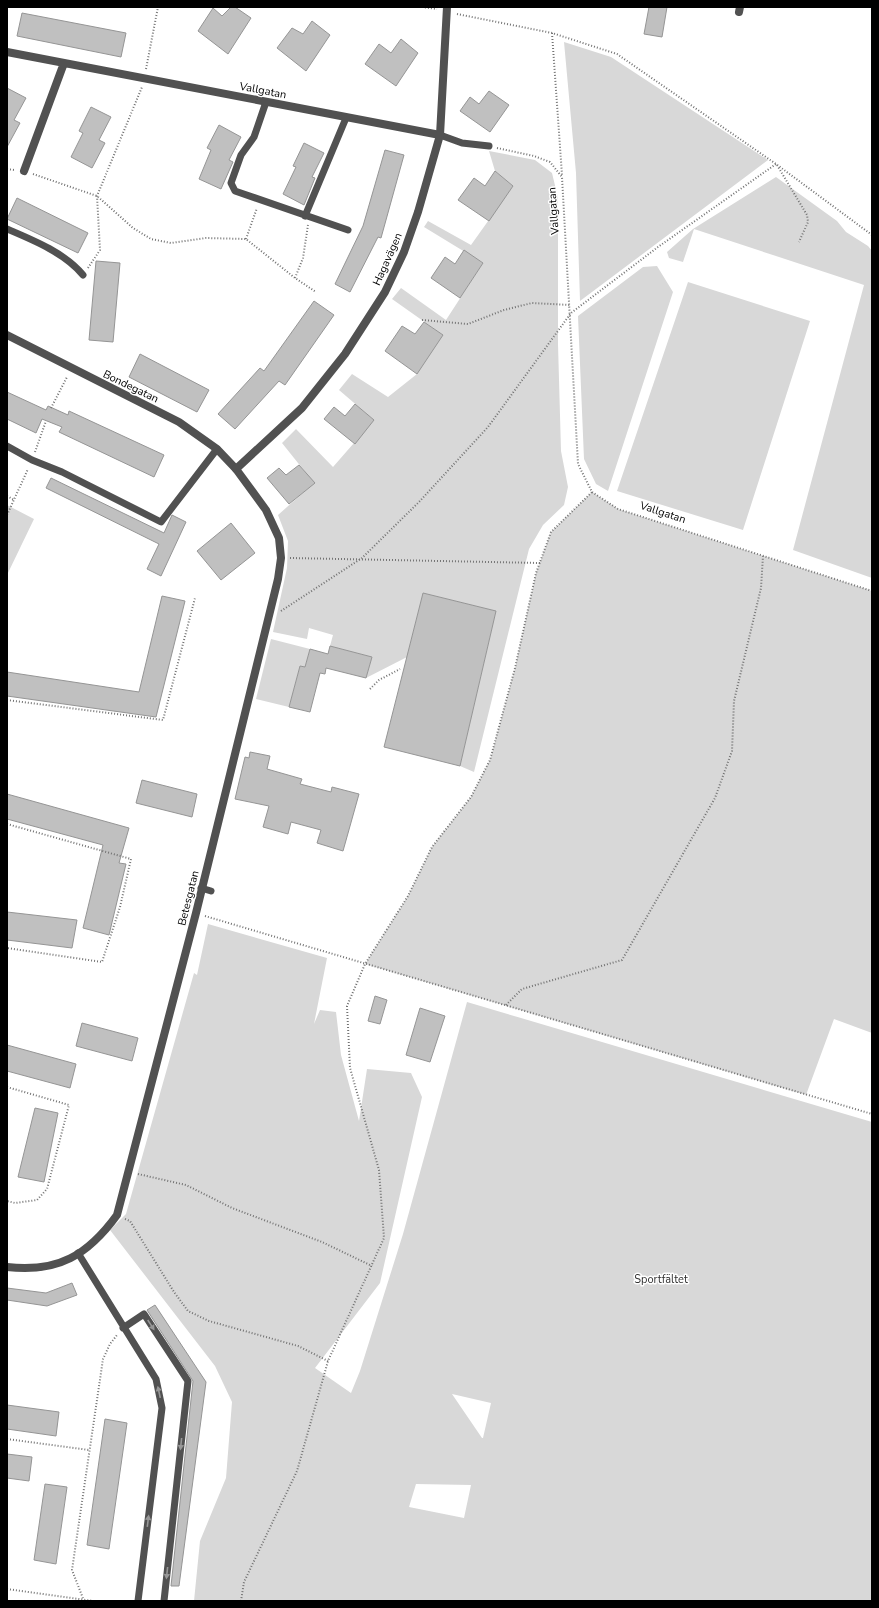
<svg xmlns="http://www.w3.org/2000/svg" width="879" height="1608" viewBox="0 0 879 1608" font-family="'Nunito Sans',sans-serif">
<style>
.green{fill:#d8d8d8;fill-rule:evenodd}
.building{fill:#c0c0c0;stroke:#959595}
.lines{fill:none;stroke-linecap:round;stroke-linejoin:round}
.path{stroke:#737373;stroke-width:2;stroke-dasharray:1 2;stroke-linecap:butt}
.service{stroke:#515151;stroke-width:7}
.minor{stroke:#515151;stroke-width:8}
.tertiary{stroke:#515151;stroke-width:8}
.oneway{fill:#979797}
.labels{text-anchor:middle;stroke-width:3;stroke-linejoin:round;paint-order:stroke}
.street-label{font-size:11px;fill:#000;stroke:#fff}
.park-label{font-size:11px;fill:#2f2f2f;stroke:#fff}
</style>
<rect width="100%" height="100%" fill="#fff"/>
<!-- green -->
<path class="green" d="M 564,42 L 611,57 L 768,160 L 580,301 L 576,173 Z
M 489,151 L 535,160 L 552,173 L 558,198 L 558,344 L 561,451 L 568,487 L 564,505 L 543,525 L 529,549 L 474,772 L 460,766 L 496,611 L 423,593 L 407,657 L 366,678 L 372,657 L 330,646 L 333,635 L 309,628 L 307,639 L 273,632 L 287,568 L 288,541 L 278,515 L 314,483 L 282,443 L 296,429 L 333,467 L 374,420 L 339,390 L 352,374 L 388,397 L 417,374 L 443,335 L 392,299 L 401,288 L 446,320 L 483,263 L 424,227 L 428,221 L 471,245 L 513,186 L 495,171 Z
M 776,177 L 837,221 L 846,232 L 868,246 L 872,251 L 872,578 L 793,550 L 864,285 L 694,229 L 683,262 L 669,258 L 667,252 L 693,229 Z
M 657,266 L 673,292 L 608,491 L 596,484 L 584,459 L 578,316 L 643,267 Z
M 688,282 L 810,321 L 743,530 L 617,491 Z
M 592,492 L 618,509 L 872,591 L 872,1033 L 834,1019 L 806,1095 L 365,964 L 408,896 L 432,847 L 471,797 L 490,760 L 515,668 L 536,573 L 551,532 Z
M 7,505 L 34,519 L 7,575 Z
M 271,639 L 310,649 L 305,667 L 300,666 L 289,707 L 256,699 Z
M 208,924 L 327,958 L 314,1024 L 320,1010 L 336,1012 L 341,1055 L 359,1121 L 367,1069 L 411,1073 L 422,1097 L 380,1283 L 315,1368 L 351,1393 L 360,1371 L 403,1234 L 467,1002 L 872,1122 L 872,1601 L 194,1601 L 200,1541 L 226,1478 L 232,1402 L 215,1366 L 110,1230 L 126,1214 L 194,973 L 197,975 ZM 452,1394 L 491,1403 L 483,1438 L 482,1438 ZM 416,1484 L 471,1485 L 464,1518 L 409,1507 Z"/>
<!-- building -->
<path class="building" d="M 231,7 L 235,7 L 251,18 L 228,54 L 198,31 L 213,8 L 222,16 Z
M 649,7 L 667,7 L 662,37 L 644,34 Z
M 22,13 L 126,33 L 121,57 L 17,36 Z
M 312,21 L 330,35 L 306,71 L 277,48 L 292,28 L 303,34 Z
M 401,39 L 418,53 L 396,86 L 365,64 L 379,44 L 391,53 Z
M 7,88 L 26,98 L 14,120 L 20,123 L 7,147 Z
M 489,91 L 509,105 L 490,132 L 460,111 L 470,97 L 479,104 Z
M 91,107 L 111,117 L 99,140 L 105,143 L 92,168 L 71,157 L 83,133 L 79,131 Z
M 219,125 L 241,137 L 229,160 L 233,162 L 221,189 L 199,179 L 211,150 L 207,148 Z
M 304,143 L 324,153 L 312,177 L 315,178 L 304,205 L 283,194 L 296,167 L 293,166 Z
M 385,150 L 404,155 L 381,238 L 378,237 L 350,292 L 335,284 L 363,226 Z
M 495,171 L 513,186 L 489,221 L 458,200 L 474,178 L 485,186 Z
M 17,198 L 88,233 L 78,253 L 7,219 Z
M 464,250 L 483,263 L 460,298 L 431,278 L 445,257 L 455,264 Z
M 96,261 L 120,263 L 113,342 L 89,340 Z
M 314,301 L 334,315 L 285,385 L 279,381 L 235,429 L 218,414 L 260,368 L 264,371 Z
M 424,322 L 443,335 L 417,374 L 385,351 L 402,326 L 415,334 Z
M 140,354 L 209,390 L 197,412 L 129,377 Z
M 7,392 L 46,410 L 48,406 L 68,415 L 69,411 L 164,455 L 154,477 L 59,432 L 62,427 L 42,419 L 36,433 L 7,419 Z
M 355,404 L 374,420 L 355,444 L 324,419 L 334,407 L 345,416 Z
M 299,465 L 315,483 L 289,504 L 267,478 L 279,468 L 286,475 Z
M 51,478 L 164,533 L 172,515 L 186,522 L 161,576 L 147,569 L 159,544 L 46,488 Z
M 231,523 L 255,553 L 221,580 L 197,551 Z
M 423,593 L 496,611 L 460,766 L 384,747 Z
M 162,596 L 185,601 L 156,717 L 7,696 L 7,672 L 139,692 Z
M 330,646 L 372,657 L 366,678 L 326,668 L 325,674 L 320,673 L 310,712 L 289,707 L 300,666 L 305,667 L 310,649 L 328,654 Z
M 250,752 L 270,756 L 267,769 L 302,779 L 300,784 L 331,792 L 332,787 L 359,794 L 343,851 L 317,843 L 321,830 L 291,822 L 288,834 L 263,827 L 269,806 L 235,799 L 245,757 L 249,758 Z
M 142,780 L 197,794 L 192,817 L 136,803 Z
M 7,794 L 129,828 L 119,863 L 126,864 L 109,935 L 83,928 L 103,845 L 7,819 Z
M 7,912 L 77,920 L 72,948 L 7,940 Z
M 375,996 L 387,1000 L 380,1024 L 368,1021 Z
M 420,1008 L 445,1016 L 430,1062 L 406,1055 Z
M 82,1023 L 138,1038 L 132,1061 L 76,1046 Z
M 7,1045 L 76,1064 L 70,1088 L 7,1071 Z
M 35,1108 L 58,1113 L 44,1182 L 18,1177 Z
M 72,1283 L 77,1295 L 47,1306 L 7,1300 L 7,1288 L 46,1293 Z
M 155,1305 L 206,1382 L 179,1586 L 171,1586 L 193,1381 L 147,1310 Z
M 7,1405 L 59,1412 L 56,1436 L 7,1429 Z
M 105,1419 L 127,1423 L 109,1549 L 87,1545 Z
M 7,1454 L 32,1457 L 29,1481 L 7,1478 Z
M 45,1484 L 67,1487 L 56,1564 L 34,1560 Z"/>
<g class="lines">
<!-- path -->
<path class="path" d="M 422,7 L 437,9
M 457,14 L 552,33 L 617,54 L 776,164 L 872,235
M 552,33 L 562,175
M 146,69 L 158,7
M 497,148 L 534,156 L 550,162 L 562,177 L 578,464 L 592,492 L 618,509 L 872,591
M 777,165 L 807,215 L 808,222 L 799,242
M 7,169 L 14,170
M 33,174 L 97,196 L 133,228 L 151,239 L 171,243 L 206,238 L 246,239 L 295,278 L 316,292
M 246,239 L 257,208
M 88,268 L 100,250 L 97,196 L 142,87
M 295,278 L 303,258 L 308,225
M 422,320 L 468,324 L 504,310 L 532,303 L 570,305
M 51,408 L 67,377
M 35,452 L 46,421
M 7,496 L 14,500
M 7,515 L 28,469
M 290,558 L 540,563
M 281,611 L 362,558 L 419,502 L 488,427 L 571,313 L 658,247 L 776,164
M 370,689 L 379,680 L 400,669
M 7,700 L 163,720 L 195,598
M 7,824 L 131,859 L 120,907 L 102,962 L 7,948
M 205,916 L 872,1114
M 506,1005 L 522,989 L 622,960 L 715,798 L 732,751 L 734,701 L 761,588 L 763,556
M 7,1087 L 69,1105 L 47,1189 L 37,1200 L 15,1203 L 7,1201
M 138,1174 L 186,1185 L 232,1208 L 322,1242 L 372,1266
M 125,1219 L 130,1221 L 174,1292 L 188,1311 L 209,1321 L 298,1346 L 328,1361
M 7,1439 L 89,1450
M 7,1589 L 93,1601
M 84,1601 L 72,1570 L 103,1359 L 110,1344 L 117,1335
M 241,1601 L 244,1582 L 297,1471 L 328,1361 L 384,1238 L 379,1170 L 350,1068 L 347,1006 L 365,964 L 408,896 L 432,847 L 471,797 L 490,760 L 515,668 L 536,573 L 551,532 L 592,492"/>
<!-- service -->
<path class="service" d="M 266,102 L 254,137 L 241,155 L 231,183 L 235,191 L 348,230
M 440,135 L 462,143 L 489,146
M 305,216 L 346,118
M 7,229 C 33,240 65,253 83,275
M 7,446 L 32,460 L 62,472 L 161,522 L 217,449
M 201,888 L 211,891
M 78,1253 L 156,1379 L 162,1408 L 138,1601
M 123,1328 L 144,1314 L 188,1381 L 164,1601"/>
<!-- minor -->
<path class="minor" d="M 739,12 L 740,7
M 7,52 L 440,135
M 24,171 L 64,63
M 7,335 L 179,422 L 217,449 L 236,469 L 266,510 L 279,538 L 281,558 L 278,579 L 196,913 L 117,1215 C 88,1255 58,1273 7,1267"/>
<!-- tertiary -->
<path class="tertiary" d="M 236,469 L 302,408 L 345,354 L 385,292 L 404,252 L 418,212 L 440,135 L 447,7"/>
</g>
<!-- one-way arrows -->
<defs><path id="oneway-solid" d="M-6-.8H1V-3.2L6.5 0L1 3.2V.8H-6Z"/></defs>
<g class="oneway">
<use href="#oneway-solid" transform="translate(151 1325) rotate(57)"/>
<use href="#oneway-solid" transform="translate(159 1392) rotate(-102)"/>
<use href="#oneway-solid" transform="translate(181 1444) rotate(96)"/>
<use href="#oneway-solid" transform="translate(148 1521) rotate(-83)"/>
<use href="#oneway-solid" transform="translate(167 1573) rotate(96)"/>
</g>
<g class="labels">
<!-- street labels -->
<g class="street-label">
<text transform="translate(263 90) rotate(11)" y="4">Vallgatan</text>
<text transform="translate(553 211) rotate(-94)" y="4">Vallgatan</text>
<text transform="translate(387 259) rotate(-66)" y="4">Hagavägen</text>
<text transform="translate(131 386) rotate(26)" y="4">Bondegatan</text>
<text transform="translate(663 512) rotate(18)" y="4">Vallgatan</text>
<text transform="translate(188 898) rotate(-76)" y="4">Betesgatan</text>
</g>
<!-- park labels -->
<g class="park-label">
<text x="661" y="1283">Sportfältet</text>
</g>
</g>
<!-- border -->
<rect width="879" height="1608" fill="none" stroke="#000000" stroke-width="16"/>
</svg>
